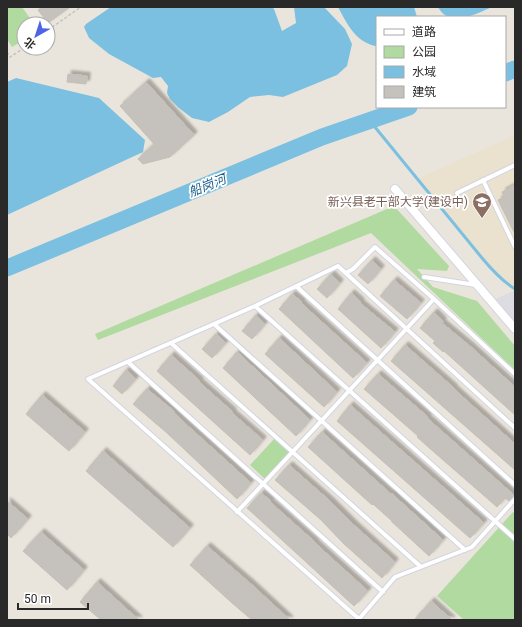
<svg xmlns="http://www.w3.org/2000/svg" width="522" height="627" viewBox="0 0 522 627" font-family="Roboto,'Noto Sans SC',sans-serif">
<style>
.industrial{fill:#dedce3}
.education{fill:#eae2ce}
.green{fill:#b0da9f}
.water{fill:#7bc0e0}
.lines{fill:none;stroke-linecap:round;stroke-linejoin:round}
.stream{stroke:#7bc0e0;stroke-width:3}
.river{stroke:#7bc0e0;stroke-width:17}
.building{fill:#c5c1bc;stroke:#c5c0b6;filter:url(#shadow)}
.lane-casing{stroke:#d2d4e0;stroke-width:6}
.street-casing{stroke:#d2d4e0;stroke-width:10}
.path{stroke:#c3c3c3;stroke-width:1.5;stroke-dasharray:3 2;stroke-linecap:butt}
.lane{stroke:#fff;stroke-width:4}
.street{stroke:#fff;stroke-width:8}
.labels{text-anchor:middle;stroke-width:3.5;stroke-linejoin:round;paint-order:stroke}
.education-label{font-size:12px;fill:#785e54;stroke:#fff;text-anchor:end}
.water-label{font-size:13px;font-style:italic;fill:#1c5f8a;stroke:#fff}
</style>
<defs>
<filter id="shadow"><feDropShadow dx="3.5" dy="-3.5" stdDeviation="1" flood-color="#0004"/></filter>
</defs>
<rect width="100%" height="100%" fill="#eae5dc"/>
<!-- industrial -->
<path class="industrial" d="M 515,290 L 515,329 L 491,301 Z"/>
<!-- education -->
<path class="education" d="M 515,135 L 515,289 L 506,284 L 497,276 L 482,258 L 417,179 Z"/>
<!-- green -->
<path class="green" d="M 7,7 L 22,7 L 34,24 L 24,24 L 24,40 L 12,47 L 7,39 Z
M 394,206 L 449,266 L 447,271 L 417,269 L 433,287 L 477,301 L 515,346 L 515,370 L 371,233 L 98,340 L 95,334 Z
M 275,438 L 291,453 L 266,480 L 250,465 Z
M 513,512 L 515,514 L 515,620 L 464,620 L 437,596 Z"/>
<!-- water -->
<path class="water" d="M 111,7 L 272,7 L 274,9 L 282,31 L 296,23 L 294,7 L 324,7 L 345,29 L 352,44 L 347,66 L 337,75 L 283,97 L 269,95 L 250,97 L 228,112 L 209,122 L 192,118 L 179,108 L 170,99 L 167,93 L 168,86 L 161,77 L 153,78 L 109,54 L 89,38 L 84,27 L 86,24 Z
M 338,7 L 414,7 L 417,17 L 377,17 L 377,45 L 375,46 C 355,41 347,24 338,7 Z
M 438,7 L 492,7 C 476,14 449,28 438,7 Z
M 16,78 L 99,98 L 145,140 L 143,152 L 7,215 L 7,82 Z"/>
<g class="lines">
<!-- stream -->
<path class="stream" d="M 370,121 L 482,258 C 492,270 502,281 515,289"/>
<!-- river -->
<path class="river" d="M 505,73 L 515,69
M 7,268 L 322,137 L 409,107"/>
</g>
<!-- building -->
<path class="building" d="M 42,7 L 70,7 L 48,23 L 38,10 Z
M 68,74 L 87,76 L 86,84 L 67,82 Z
M 146,82 L 194,135 L 170,157 L 143,164 L 138,159 L 154,144 L 120,106 Z
M 515,185 L 515,234 L 498,200 L 504,197 L 502,192 Z
M 372,260 L 381,269 L 368,284 L 358,275 Z
M 331,274 L 340,283 L 327,298 L 317,289 Z
M 394,280 L 421,303 L 407,319 L 380,296 Z
M 351,293 L 361,302 L 360,303 L 395,332 L 381,348 L 338,309 Z
M 292,294 L 302,302 L 301,303 L 367,363 L 353,378 L 279,309 Z
M 434,312 L 443,321 L 442,323 L 471,347 L 515,387 L 515,415 L 444,351 L 443,352 L 433,343 L 435,341 L 420,328 Z
M 256,315 L 265,324 L 252,339 L 242,331 Z
M 216,334 L 226,343 L 212,358 L 202,349 Z
M 279,338 L 337,392 L 324,407 L 265,354 Z
M 405,345 L 454,388 L 454,389 L 515,444 L 515,470 L 391,361 Z
M 237,352 L 310,420 L 296,436 L 223,368 Z
M 171,355 L 200,381 L 199,382 L 233,412 L 232,413 L 263,440 L 250,455 L 157,371 Z
M 126,370 L 136,379 L 122,394 L 113,386 Z
M 378,374 L 428,417 L 427,418 L 515,496 L 509,501 L 505,498 L 497,507 L 427,446 L 417,437 L 418,436 L 364,389 Z
M 147,389 L 175,412 L 174,413 L 189,427 L 251,483 L 237,499 L 167,433 L 133,404 Z
M 42,395 L 85,432 L 69,451 L 26,414 Z
M 350,405 L 484,523 L 470,538 L 337,421 Z
M 322,432 L 391,494 L 392,493 L 401,502 L 443,540 L 429,556 L 391,521 L 392,521 L 373,504 L 372,505 L 308,447 Z
M 103,451 L 190,528 L 173,547 L 86,471 Z
M 289,465 L 330,501 L 355,526 L 395,562 L 382,578 L 344,544 L 321,520 L 275,480 Z
M 261,493 L 271,501 L 270,502 L 315,542 L 315,543 L 368,591 L 354,606 L 247,508 Z
M 7,501 L 28,519 L 11,538 L 7,534 Z
M 41,532 L 84,570 L 67,590 L 23,551 Z
M 207,546 L 251,584 L 290,620 L 252,620 L 232,603 L 190,565 Z
M 97,582 L 139,620 L 101,620 L 80,602 Z
M 431,601 L 452,620 L 414,620 Z"/>
<g class="lines">
<!-- lane casing -->
<g class="lane-casing">
<path id="lane" d="M 483,180 L 515,247
M 457,193 L 515,165
M 346,273 L 353,269 L 375,247 L 434,299 L 515,374
M 424,277 L 476,285
M 296,286 L 515,485
M 255,306 L 515,539
M 214,324 L 465,550
M 171,343 L 421,567
M 128,362 L 383,592
M 515,428 L 338,266 L 255,306 L 88,379 L 359,619 L 395,577 L 472,547 L 515,499
M 237,512 L 434,299"/>
</g>
<!-- street casing -->
<g class="street-casing">
<path id="street" d="M 395,189 L 515,329"/>
</g>
<!-- path -->
<path class="path" d="M 48,30 L 81,7
M 7,52 L 10,57 L 24,48"/>
<!-- lane -->
<use href="#lane" class="lane"/>
<!-- street -->
<use href="#street" class="street"/>
</g>
<!-- icons -->
<defs>
<g id="school-pin" transform="scale(1)"><path d="M0 17L-7.5 6A9.5 9.5 0 1 1 7.5 6Z" fill="#8d6e63" stroke="#fff"/><path d="M0-5L7-2L0 1L-7-2ZM-4 1L0 2.5L4 1V4Q0 6-4 4Z" fill="#fff"/></g>
</defs>
<g fill-rule="evenodd">
<use href="#school-pin" x="482" y="202"/>
</g>
<g class="labels">
<!-- education labels -->
<g class="education-label">
<text x="468" y="206">新兴县老干部大学(建设中)</text>
</g>
<!-- water labels -->
<g class="water-label">
<text transform="translate(207 185) rotate(-22)" y="5">船岗河</text>
</g>
</g>
<!-- border -->
<rect width="522" height="627" fill="none" stroke="#292929" stroke-width="16"/>
<!-- legend -->
<rect x="376" y="16" width="130" height="92" fill="#ffffff" stroke="#a9a9a9"/>
<rect x="384" y="29" width="20" height="6" fill="#ffffff" stroke="#a9a9a9"/>
<text x="412" y="36" font-size="12" fill="#292929">道路</text>
<rect x="384" y="46" width="20" height="12" fill="#b0da9f" stroke="#a9a9a9"/>
<text x="412" y="56" font-size="12" fill="#292929">公园</text>
<rect x="384" y="66" width="20" height="12" fill="#7bc0e0" stroke="#a9a9a9"/>
<text x="412" y="76" font-size="12" fill="#292929">水域</text>
<rect x="384" y="86" width="20" height="12" fill="#c5c1bc" stroke="#a9a9a9"/>
<text x="412" y="96" font-size="12" fill="#292929">建筑</text>
<!-- north arrow -->
<g transform="translate(36 36) rotate(219)"><circle r="19" fill="#ffffff" stroke="#a9a9a9"/>
<path d="M0-3L7 15L0 10L-7 15Z" fill="#4e63e5"/>
<text y="-6" font-size="11" font-weight="bold" text-anchor="middle" fill="#292929">北</text>
</g>
<!-- scale -->
<path d="M18 603v6h70v-6" fill="none" stroke="#292929" stroke-width="2"/>
<text x="24" y="603" font-size="12" fill="#292929" stroke="#ffffff" stroke-width="3" paint-order="stroke">50 m</text>
</svg>
